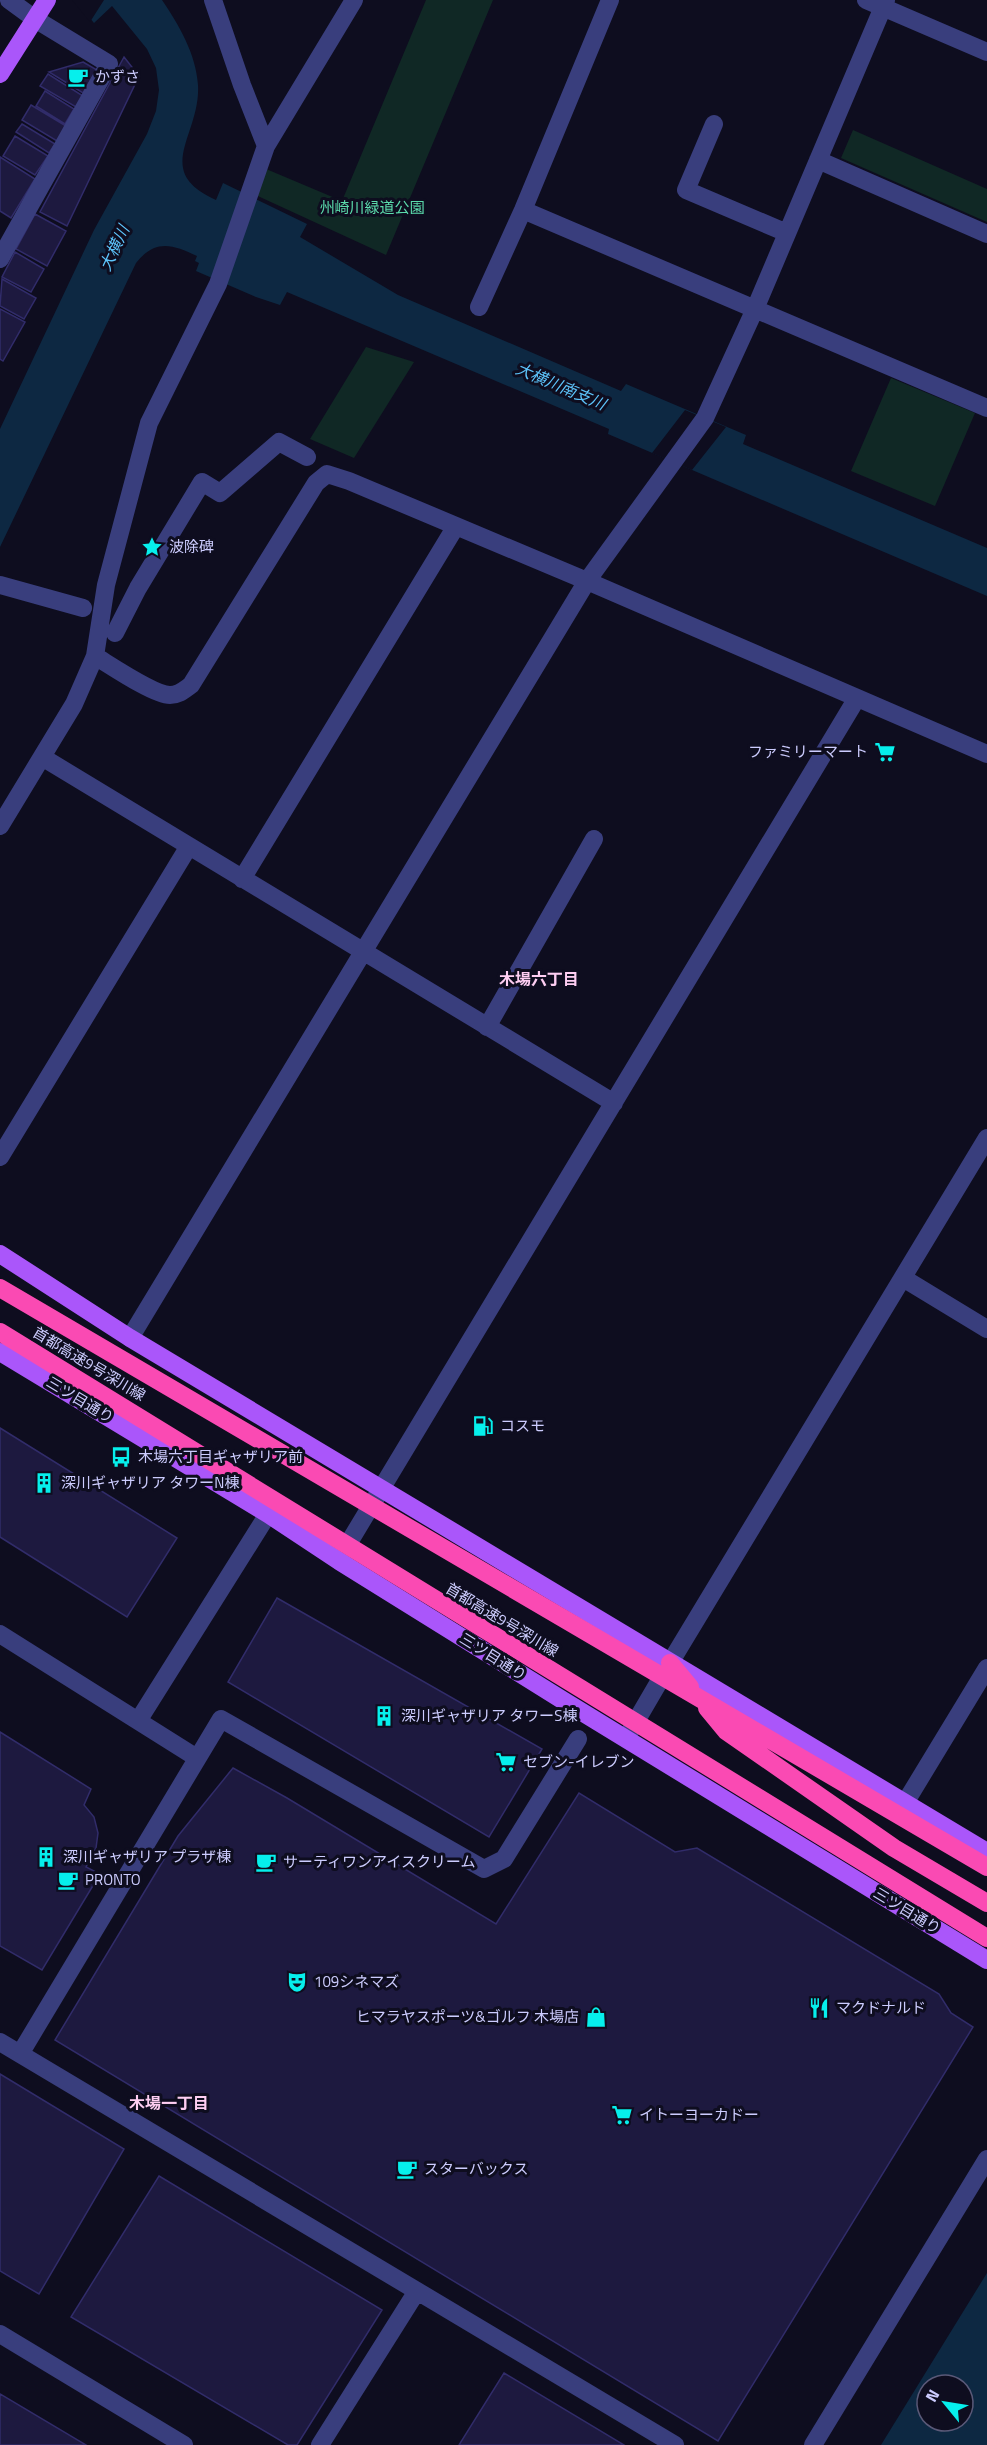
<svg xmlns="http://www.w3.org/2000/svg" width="987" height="2445" viewBox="0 0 987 2445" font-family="'Titillium Web','Noto Sans JP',sans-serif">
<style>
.green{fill:#102825}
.water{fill:#0d2842;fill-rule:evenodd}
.pier{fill:#0e0d1f}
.building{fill:#1d193f;stroke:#312c6a;stroke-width:1.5}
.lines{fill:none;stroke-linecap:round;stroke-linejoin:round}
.minor{stroke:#393e7d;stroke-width:18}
.major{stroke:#aa56fa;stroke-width:18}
.highway{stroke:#fa4ab3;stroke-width:18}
.labels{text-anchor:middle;stroke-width:6;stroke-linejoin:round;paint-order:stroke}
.poi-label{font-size:15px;fill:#ccccfe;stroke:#0e0d1f;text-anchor:start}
.park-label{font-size:15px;fill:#5bdbac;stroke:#0e0d1f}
.street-label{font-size:15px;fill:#ccccfe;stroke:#0e0d1f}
.water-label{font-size:16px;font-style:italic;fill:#5dc4fb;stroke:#0e0d1f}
.neighbourhood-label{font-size:16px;font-weight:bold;fill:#fecef2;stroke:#0e0d1f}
</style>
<rect width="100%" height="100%" fill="#0e0d1f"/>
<!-- green -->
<path class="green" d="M 426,0 L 493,0 L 386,255 L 249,192 L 259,166 L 342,201 Z
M 853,130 L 987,189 L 987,222 L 841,158 Z
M 366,347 L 414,362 L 354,458 L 310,439 Z
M 891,378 L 975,413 L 935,506 L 851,471 Z"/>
<!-- water -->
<path class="water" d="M 75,0 L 162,0 C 179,25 196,54 198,85 C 201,135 151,171 216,200 L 223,183 L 307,224 L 300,237 L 398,295 L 621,391 L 626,384 L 746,435 L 743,444 L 987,548 L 987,596 L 608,434 L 609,429 L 287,292 L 280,305 L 256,297 L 196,271 L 199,263 L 195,261 L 197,256 C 172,244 155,239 136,263 L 0,547 L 0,429 L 94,230 L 147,134 L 156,111 L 159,90 L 156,68 L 147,49 L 112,6 L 94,23 Z
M 987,2273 L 987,2445 L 881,2445 ZM 927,2385 L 963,2385 L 963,2421 L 927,2421 Z"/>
<!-- pier -->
<path class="pier" d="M 72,0 L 104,0 L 90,22 Z
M 685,410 L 726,427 L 692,470 L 652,453 Z"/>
<!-- building -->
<path class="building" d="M 124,57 L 139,76 L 67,226 L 40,212 Z
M 83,62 L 97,70 L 83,93 L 49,72 Z
M 48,74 L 83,96 L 76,107 L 40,86 Z
M 45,91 L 74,109 L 65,124 L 36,106 Z
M 31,105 L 66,126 L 57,141 L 22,120 Z
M 22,124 L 55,144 L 49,153 L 16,132 Z
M 15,136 L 48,156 L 35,175 L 3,156 Z
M 0,157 L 35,179 L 11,218 L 0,211 Z
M 35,214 L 66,231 L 47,266 L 16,249 Z
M 15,252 L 44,269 L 31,292 L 2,277 Z
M 2,279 L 36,298 L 24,319 L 0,306 Z
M 0,309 L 25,322 L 3,361 L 0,359 Z
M 0,1428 L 177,1538 L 127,1617 L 0,1537 Z
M 277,1598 L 542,1749 L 489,1837 L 228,1682 Z
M 0,1732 L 91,1789 L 84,1805 L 94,1817 L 98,1833 L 96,1848 L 86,1867 L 100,1874 L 42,1970 L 0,1946 Z
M 233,1768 L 287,1798 L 496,1924 L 579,1793 L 675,1852 L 697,1848 L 939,1994 L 951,2013 L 973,2027 L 718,2441 L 55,2040 L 178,1836 Z
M 0,2074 L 124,2149 L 39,2294 L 0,2271 Z
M 159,2176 L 382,2310 L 297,2445 L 288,2445 L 71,2317 Z
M 504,2373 L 624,2445 L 459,2445 Z
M 0,2394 L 86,2445 L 0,2445 Z"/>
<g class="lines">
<!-- minor -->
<path class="minor" d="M 213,0 L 242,85 L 266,146
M 866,0 L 987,52
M 714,124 L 686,190 L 787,233
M 818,160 L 987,234
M 523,210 L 987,408
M 0,259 L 109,64 L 35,19 L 9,0
M 479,307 L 523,210 L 610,0
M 0,585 L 83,608
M 115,633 L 138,588 L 202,482 L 220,493 L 279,442 L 307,457
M 95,656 C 110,665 154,695 170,695 C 179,695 184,690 191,685 L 316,483 L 327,474 L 349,481 L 587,581 L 987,754
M 42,757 L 614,1103
M 0,826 L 74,704 L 95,656 L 106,585 L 149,423 L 218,284 L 266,146 L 354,0
M 242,879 L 456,526
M 487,1027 L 594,839
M 0,1157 L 189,846
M 903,1278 L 987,1329
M 130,1338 L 587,581 L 705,418 L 755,309 L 886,0
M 339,1559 L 857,698
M 0,1634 L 197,1758
M 138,1721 L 268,1514
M 628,1735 L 670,1663 L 987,1138
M 905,1803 L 987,1668
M 0,2042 L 675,2445
M 20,2054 L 221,1719 L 484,1869 L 504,1859 L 578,1739
M 0,2334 L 184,2445
M 320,2445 L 417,2291
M 813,2445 L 987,2159"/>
<!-- major -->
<path class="major" d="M 0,74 L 47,0
M 0,1254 L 130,1338 L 987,1852
M 0,1352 L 268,1514 L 339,1561 L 564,1701 L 987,1960"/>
<!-- highway -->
<path class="highway" d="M 0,1288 L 987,1867
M 0,1332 L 987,1938
M 670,1663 L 690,1687
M 707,1708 L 726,1731 L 894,1848 L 987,1903"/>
</g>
<!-- icons -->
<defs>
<g id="cafe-bare" transform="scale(1.62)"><path d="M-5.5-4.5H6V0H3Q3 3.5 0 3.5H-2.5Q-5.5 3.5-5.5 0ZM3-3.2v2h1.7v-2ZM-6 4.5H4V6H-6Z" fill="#06efec" stroke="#0e0d1f" stroke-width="2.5" paint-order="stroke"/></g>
<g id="sight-bare" transform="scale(1.62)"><path d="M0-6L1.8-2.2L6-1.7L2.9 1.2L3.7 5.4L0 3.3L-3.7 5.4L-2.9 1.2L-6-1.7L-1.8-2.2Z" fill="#06efec" stroke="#0e0d1f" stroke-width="2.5" paint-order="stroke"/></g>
<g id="supermarket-bare" transform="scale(1.62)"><path d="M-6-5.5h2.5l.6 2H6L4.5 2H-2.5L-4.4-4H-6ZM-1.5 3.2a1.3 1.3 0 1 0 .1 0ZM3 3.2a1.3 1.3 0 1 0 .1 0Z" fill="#06efec" stroke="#0e0d1f" stroke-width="2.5" paint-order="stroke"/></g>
<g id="fuel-bare" transform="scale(1.62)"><path d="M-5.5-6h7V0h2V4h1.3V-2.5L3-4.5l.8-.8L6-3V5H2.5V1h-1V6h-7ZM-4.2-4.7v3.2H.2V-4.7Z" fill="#06efec" stroke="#0e0d1f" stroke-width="2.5" paint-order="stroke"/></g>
<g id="bus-bare" transform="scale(1.62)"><path d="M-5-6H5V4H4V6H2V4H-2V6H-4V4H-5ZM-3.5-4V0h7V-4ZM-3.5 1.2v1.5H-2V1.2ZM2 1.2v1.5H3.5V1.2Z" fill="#06efec" stroke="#0e0d1f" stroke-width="2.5" paint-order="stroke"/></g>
<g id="building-bare" transform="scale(1.62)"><path d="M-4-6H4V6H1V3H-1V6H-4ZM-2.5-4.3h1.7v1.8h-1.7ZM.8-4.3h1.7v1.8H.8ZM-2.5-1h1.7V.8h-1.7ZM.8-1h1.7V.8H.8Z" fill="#06efec" stroke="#0e0d1f" stroke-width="2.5" paint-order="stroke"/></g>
<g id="theatre-bare" transform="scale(1.62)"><path d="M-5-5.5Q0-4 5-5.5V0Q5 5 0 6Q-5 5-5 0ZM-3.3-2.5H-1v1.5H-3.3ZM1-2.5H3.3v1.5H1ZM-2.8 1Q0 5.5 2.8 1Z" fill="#06efec" stroke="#0e0d1f" stroke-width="2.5" paint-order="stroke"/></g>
<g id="restaurant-bare" transform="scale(1.62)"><path d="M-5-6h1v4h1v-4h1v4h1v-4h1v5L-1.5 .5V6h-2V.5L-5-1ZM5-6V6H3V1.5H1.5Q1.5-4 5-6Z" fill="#06efec" stroke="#0e0d1f" stroke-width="2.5" paint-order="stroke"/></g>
<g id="shop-bare" transform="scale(1.62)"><path d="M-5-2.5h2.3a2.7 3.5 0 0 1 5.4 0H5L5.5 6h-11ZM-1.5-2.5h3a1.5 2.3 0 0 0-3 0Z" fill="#06efec" stroke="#0e0d1f" stroke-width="2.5" paint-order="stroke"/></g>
</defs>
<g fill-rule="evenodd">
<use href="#cafe-bare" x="78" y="77"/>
<use href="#sight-bare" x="152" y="547"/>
<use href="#supermarket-bare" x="885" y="752"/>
<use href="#fuel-bare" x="483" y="1426"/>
<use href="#bus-bare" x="121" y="1457"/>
<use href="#building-bare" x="44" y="1483"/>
<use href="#building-bare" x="384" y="1716"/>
<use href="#supermarket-bare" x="506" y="1762"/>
<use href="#building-bare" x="46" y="1857"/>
<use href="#cafe-bare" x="266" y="1862"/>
<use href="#cafe-bare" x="68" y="1880"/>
<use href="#theatre-bare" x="297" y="1982"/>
<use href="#restaurant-bare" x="819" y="2008"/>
<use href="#shop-bare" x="596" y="2017"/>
<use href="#supermarket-bare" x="622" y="2115"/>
<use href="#cafe-bare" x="407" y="2169"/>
</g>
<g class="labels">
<!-- poi labels -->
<g class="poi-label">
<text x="95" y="82">かずさ</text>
<text x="169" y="552">波除碑</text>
<text x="868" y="757" text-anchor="end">ファミリーマート</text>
<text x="500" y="1431">コスモ</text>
<text x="138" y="1462">木場六丁目ギャザリア前</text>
<text x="61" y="1488">深川ギャザリア タワーN棟</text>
<text x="401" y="1721">深川ギャザリア タワーS棟</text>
<text x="523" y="1767">セブン-イレブン</text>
<text x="63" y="1862">深川ギャザリア プラザ棟</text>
<text x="283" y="1867">サーティワンアイスクリーム</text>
<text x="85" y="1885">PRONTO</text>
<text x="314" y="1987">109シネマズ</text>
<text x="836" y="2013">マクドナルド</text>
<text x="579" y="2022" text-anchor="end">ヒマラヤスポーツ&amp;ゴルフ 木場店</text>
<text x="639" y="2120">イトーヨーカドー</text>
<text x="424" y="2174">スターバックス</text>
</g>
<!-- park labels -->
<g class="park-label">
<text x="372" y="213">州崎川緑道公園</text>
</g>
<!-- street labels -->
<g class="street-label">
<text transform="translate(89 1364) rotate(31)" y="5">首都高速9号深川線</text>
<text transform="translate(80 1400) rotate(31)" y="5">三ツ目通り</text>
<text transform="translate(502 1620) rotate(31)" y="5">首都高速9号深川線</text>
<text transform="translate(493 1657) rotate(32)" y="5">三ツ目通り</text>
<text transform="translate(907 1911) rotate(31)" y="5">三ツ目通り</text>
</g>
<!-- water labels -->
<g class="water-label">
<text transform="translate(114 248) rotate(-65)" y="6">大横川</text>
<text transform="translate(561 386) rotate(23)" y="6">大横川南支川</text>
</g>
<!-- neighbourhood labels -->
<g class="neighbourhood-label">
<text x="539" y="985">木場六丁目</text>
<text x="169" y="2109">木場一丁目</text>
</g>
</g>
<!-- north arrow -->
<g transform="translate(945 2403) rotate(300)"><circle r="28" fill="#0e0d1f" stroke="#5a5978" stroke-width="1.5"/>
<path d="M0-4.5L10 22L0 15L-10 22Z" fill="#06efec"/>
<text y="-9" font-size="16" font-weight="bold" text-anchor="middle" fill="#ccccfe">N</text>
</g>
</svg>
